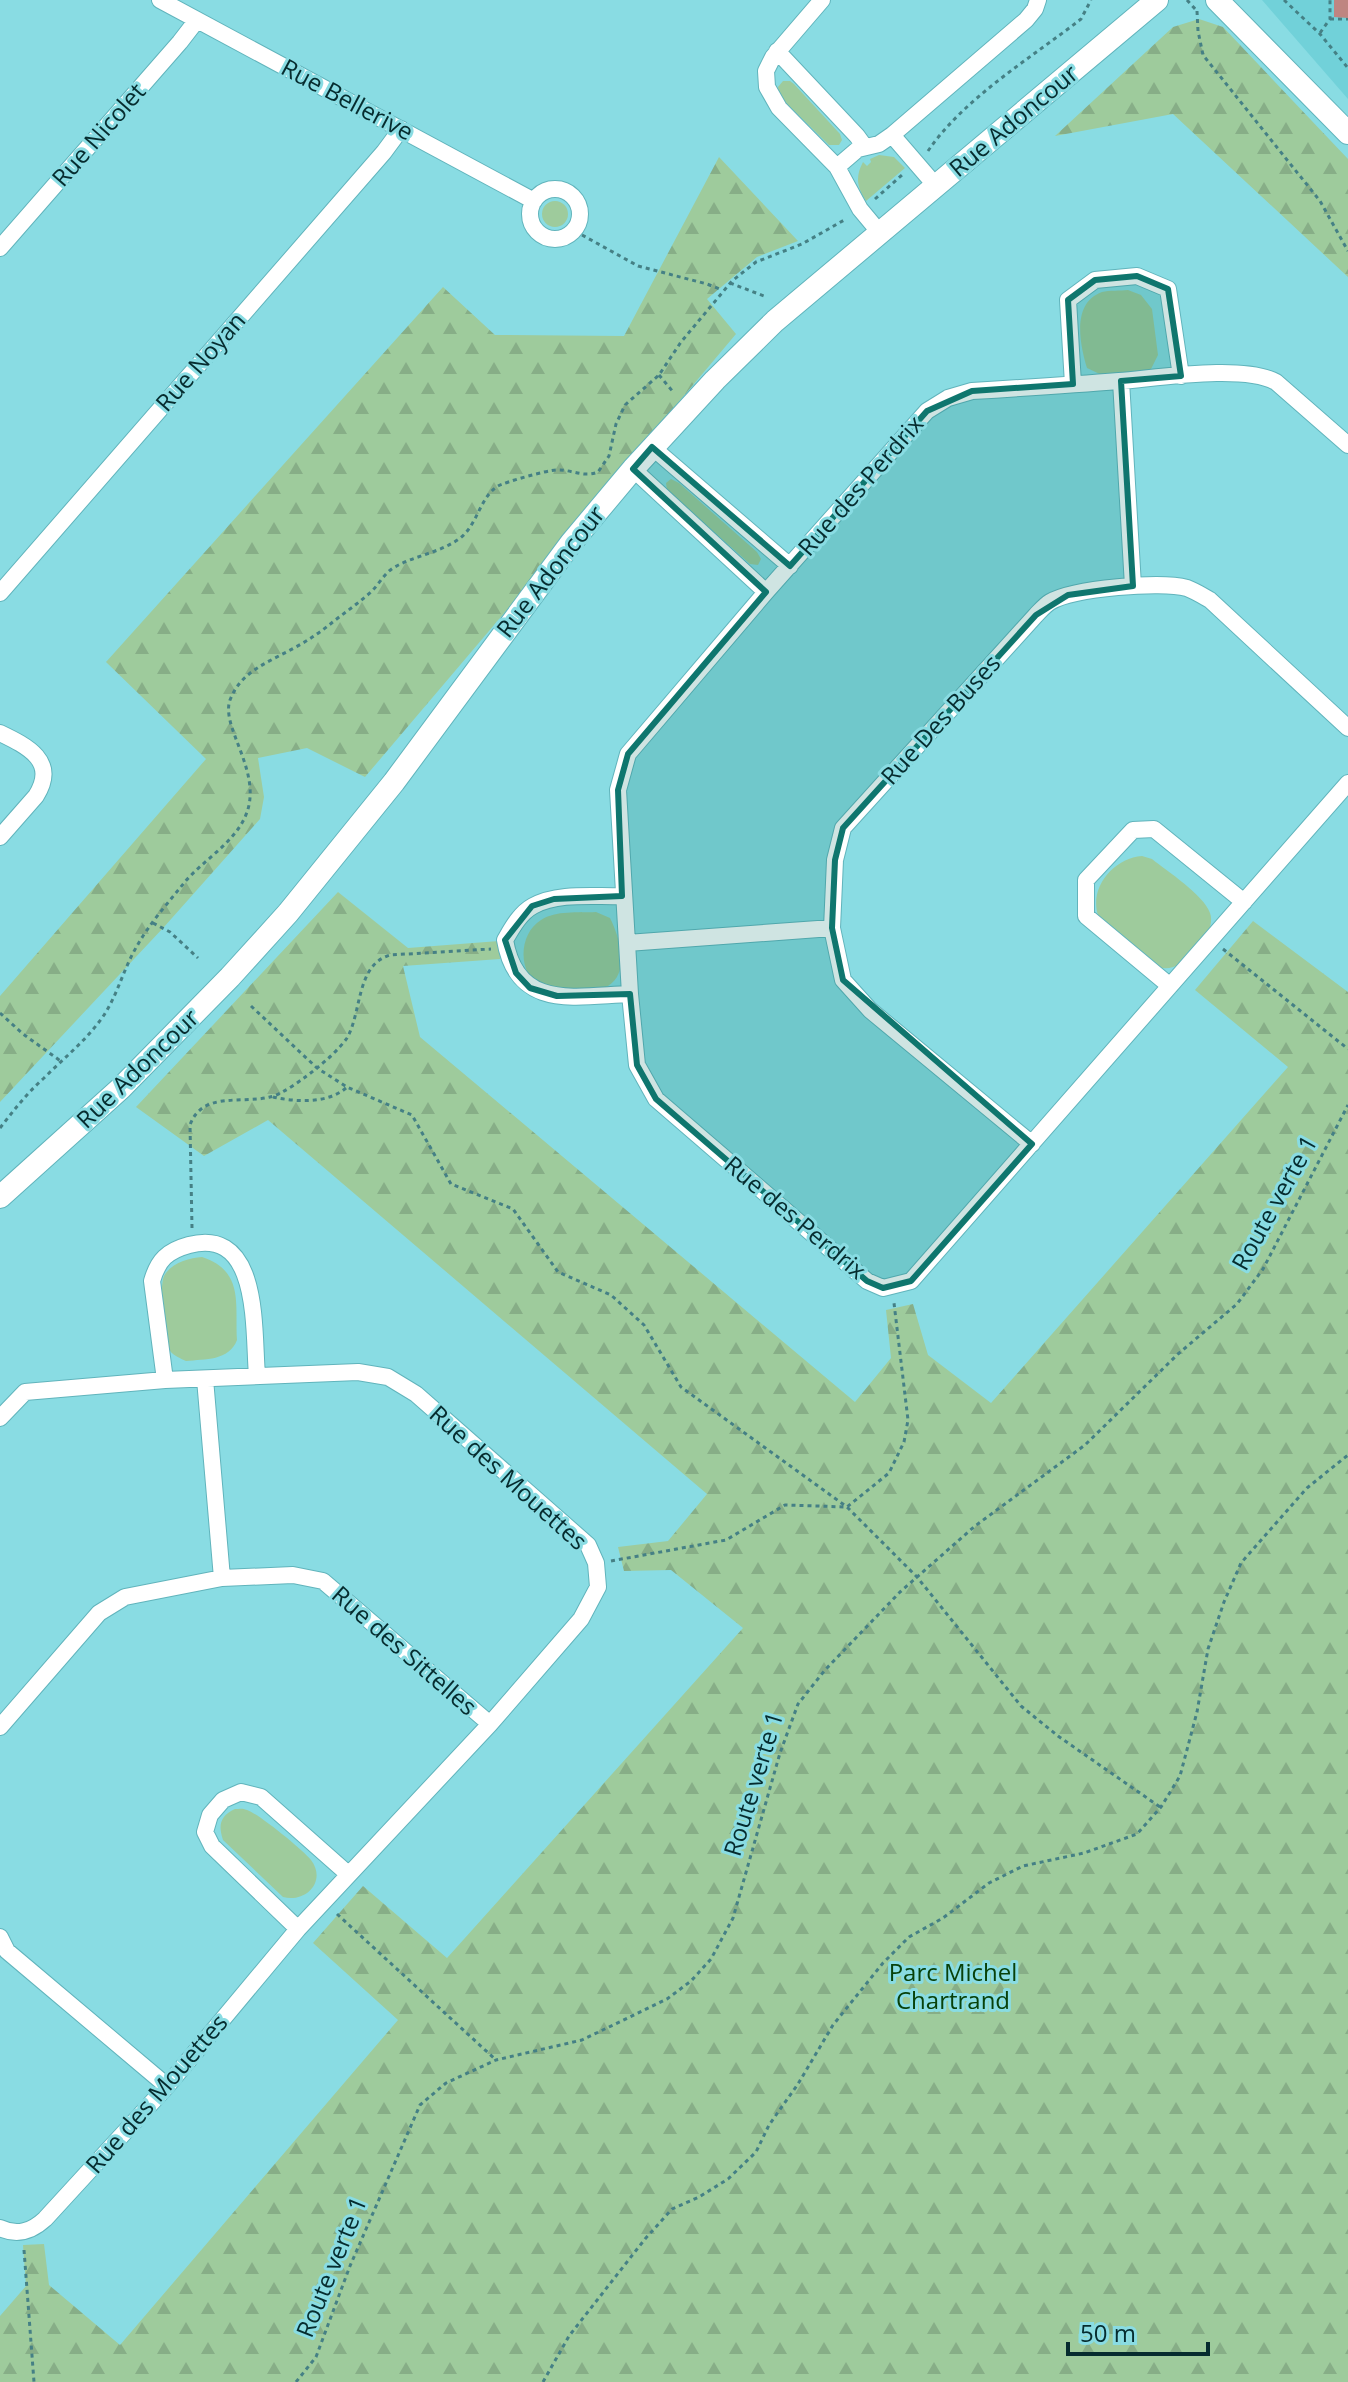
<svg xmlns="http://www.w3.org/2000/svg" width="1348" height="2382" viewBox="0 0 1348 2382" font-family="'Open Sans',sans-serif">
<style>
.built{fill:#71d1d9}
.green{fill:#9ecb9c}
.forest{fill:url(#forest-firs)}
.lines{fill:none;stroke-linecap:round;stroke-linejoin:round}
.street-casing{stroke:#61b4bc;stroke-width:18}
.secondary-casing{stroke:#61b4bc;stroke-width:24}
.path{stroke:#458085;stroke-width:3;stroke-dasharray:4 4;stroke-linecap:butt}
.street{stroke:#fff;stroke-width:16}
.secondary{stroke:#fff;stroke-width:22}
.wall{fill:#bf8581}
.marked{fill:#0f766e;fill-opacity:0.2;stroke:#0f766e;stroke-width:6;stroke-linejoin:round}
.labels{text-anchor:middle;stroke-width:6;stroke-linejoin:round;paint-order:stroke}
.street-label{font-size:24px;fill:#062c2f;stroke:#89dce3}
.park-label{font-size:24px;fill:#08410a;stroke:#89dce3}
</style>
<defs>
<pattern id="forest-firs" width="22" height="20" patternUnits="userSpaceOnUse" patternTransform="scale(2)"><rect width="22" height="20" fill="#9ecb9c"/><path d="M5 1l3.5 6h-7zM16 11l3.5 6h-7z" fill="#87ae87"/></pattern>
</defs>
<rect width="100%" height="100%" fill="#89dce3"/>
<!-- built -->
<path class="built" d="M 1262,0 L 1348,0 L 1348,99 Z"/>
<!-- green -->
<path class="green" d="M 783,81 L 790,81 L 794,84 L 840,134 L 842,140 L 839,145 L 829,145 L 779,96 L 778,87 Z
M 879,155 L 894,157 L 905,168 L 866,201 C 857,187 855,177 863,162 L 867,166 L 871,162 L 870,159 Z
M542 214a13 13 0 1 1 26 0a13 13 0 1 1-26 0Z
M 1128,290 L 1141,295 L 1152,309 L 1158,355 L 1151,369 L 1139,375 L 1106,377 L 1087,368 C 1080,345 1071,303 1102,292 C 1109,290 1120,291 1128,290 Z
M 671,479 L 679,483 L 757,552 L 761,559 L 758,565 L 750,564 L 667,490 L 666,483 Z
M 1142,856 L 1152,859 C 1167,871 1204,895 1210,913 C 1218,934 1181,976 1159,967 C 1146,962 1111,927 1098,915 C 1089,887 1114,858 1142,856 Z
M 596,912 L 610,918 C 619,936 631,972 608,986 C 601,990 587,989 578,990 C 565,992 554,993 542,987 C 517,975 518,934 541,920 C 556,910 578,913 596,912 Z
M 202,1257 C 244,1271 235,1303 237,1340 C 229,1361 205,1359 186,1361 C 180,1358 174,1356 170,1351 C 163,1341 159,1287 164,1276 C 171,1263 189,1258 202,1257 Z
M 235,1809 C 240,1809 242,1808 247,1810 C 259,1814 303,1850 311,1860 C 327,1881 306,1903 283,1897 L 223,1840 C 218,1825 220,1816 235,1809 Z"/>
<!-- forest -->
<path class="forest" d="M 1199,19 L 1223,27 L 1348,159 L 1348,277 L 1173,114 L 1055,136 L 1173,27 Z
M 719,157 L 798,241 L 757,257 L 707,299 L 736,334 L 629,461 L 534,578 L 365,777 L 307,748 L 258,758 L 264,797 L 260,819 L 164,927 L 0,1102 L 0,996 L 206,759 L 106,662 L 443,287 L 495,335 L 624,336 Z
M 338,892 L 408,948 L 499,941 L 500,959 L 403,966 L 420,1037 L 855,1402 L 891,1358 L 886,1310 L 913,1304 L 928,1355 L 991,1403 L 1288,1067 L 1195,990 L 1253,921 L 1348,992 L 1348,2382 L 0,2382 L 0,2316 L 26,2286 L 23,2245 L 44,2244 L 49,2285 L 120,2345 L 398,2020 L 313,1943 L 363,1886 L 447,1958 L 743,1628 L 671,1570 L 624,1571 L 618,1547 L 668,1541 L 707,1494 L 268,1120 L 204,1156 L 136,1107 Z"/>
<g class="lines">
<!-- street casing -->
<g class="street-casing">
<path id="street" d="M 160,0 L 534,201
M 822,0 L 773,57 L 766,71 L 767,87 L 779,108 L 837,167 L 860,209 L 880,233
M 777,51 L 857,136 L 865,147
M 892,135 L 936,186
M 837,167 L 858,149 L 879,144 L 892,135 L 1026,20 L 1035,9 L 1038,0
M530 214a25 25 0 1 1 50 0a25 25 0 1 1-50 0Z
M 0,248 L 180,42 L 197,20
M 1121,381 L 1133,586
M 1073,384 L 1068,300 L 1095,280 L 1137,276 L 1168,289 L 1181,376
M 1348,445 L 1276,382 C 1243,364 1158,378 1119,381 C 1070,385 1021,388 972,391 L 948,398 L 927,411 L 766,592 L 628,754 L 618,790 L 630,994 L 637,1065 L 656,1099 L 867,1281 L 883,1288 L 911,1281 L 1348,783
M 652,447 L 790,566
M 633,469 L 766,592
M 0,593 L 384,152 L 401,129
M 0,733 C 27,746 58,761 36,796 L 0,837
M 622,896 C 595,897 558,892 533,906 C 520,913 512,928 505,940 C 517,1011 575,996 630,994
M 627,943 L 832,928
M 1170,986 L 1086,916 L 1086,880 L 1133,830 L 1154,829 L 1244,902
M 1032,1144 L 870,1010 L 843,980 L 832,928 L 835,860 L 843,828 L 1036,615 C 1040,611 1045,605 1050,602 C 1074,588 1161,581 1187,588 C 1195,591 1203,596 1210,600 L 1348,728
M 205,1379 L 222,1578
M 165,1380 L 152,1281 C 158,1260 167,1251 189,1245 C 261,1226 253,1331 257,1375
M 0,1418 L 25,1392 L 165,1380 L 358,1372 L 388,1377 L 416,1394 L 588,1545 L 596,1563 L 598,1587 L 581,1619 L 490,1724 L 298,1929 L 167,2086 L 45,2219 C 31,2232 17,2236 0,2228
M 0,1727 L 99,1613 L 125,1597 L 222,1578 L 293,1575 L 323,1581 L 490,1724
M 298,1929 L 212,1846 L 205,1832 L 210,1815 L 223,1800 L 241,1792 L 261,1797 L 348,1874
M 0,1937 L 7,1951 L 167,2086"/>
</g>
<!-- secondary casing -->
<g class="secondary-casing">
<path id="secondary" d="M 1217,0 L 1348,133
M 0,1197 L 121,1088 L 230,977 L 288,913 L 394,782 L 571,543 L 633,469 L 715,380 L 775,321 L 1157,0"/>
</g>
<!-- path -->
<path class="path" d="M 1187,0 L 1197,11
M 1284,0 L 1320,34 L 1348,68
M 1197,11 L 1198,31 L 1203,55 L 1320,201 L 1348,251
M 1330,19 L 1348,19
M 1320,33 L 1330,19 L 1330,0
M 928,151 C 964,98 1031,58 1081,19 L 1091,0
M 875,199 L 902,175
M 582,235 L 638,266 L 707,284 L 722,290
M 730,283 L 764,296
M 659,375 L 674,393
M 153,923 L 170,932 L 198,958
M 1223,949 L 1348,1049
M 251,1006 L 317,1068 L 347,1087 L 412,1115 L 451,1184 L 513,1209 L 558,1272 L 611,1295 L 644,1325 L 681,1387 L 847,1507 L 917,1577 L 1021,1706 L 1058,1736 L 1160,1807
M 0,1013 L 23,1034 L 62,1062
M 273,1097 C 296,1102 327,1104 346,1088
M 0,1128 C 14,1110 27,1093 44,1078 C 63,1059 83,1043 99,1022 C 117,999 122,971 137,946 C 149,924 168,903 184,883 C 202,861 233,844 245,817 C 265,774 220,728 230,700 C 241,671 269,662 294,648 C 309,640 322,631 334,621 C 347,611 360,602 372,591 C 379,584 384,574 393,568 C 413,556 439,553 459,539 C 478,525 479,498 498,486 C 505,482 548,470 556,470 C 571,469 583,478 598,472 L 609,456 L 616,424 L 625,405 L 659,375 L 681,342 L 732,281 L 756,262 L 802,244 L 846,219
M 192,1228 L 190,1125 C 202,1091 242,1104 270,1097 C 282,1095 307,1076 317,1068 C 327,1060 340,1048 347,1038 C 362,1012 356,965 390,955 L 491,949
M 611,1561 L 726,1540 L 785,1505 L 847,1507 L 889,1473 L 904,1442 L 908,1420 L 894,1303
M 337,1914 L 496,2060
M 24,2250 L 34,2382
M 296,2382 L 316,2357 L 350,2266 L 420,2105 L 446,2083 L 496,2060 L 582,2040 L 667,1999 L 691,1981 L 711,1959 L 733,1918 L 780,1753 L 798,1704 L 825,1670 L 900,1592 L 975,1526 L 1085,1445 L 1178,1354 L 1237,1304 L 1263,1269 L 1348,1105
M 543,2382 L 569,2336 L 645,2239 L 672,2209 L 699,2197 L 728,2179 L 756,2152 L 769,2125 L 798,2084 L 833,2025 L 883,1963 L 909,1937 L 943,1918 L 989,1883 L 1023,1866 L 1084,1853 L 1137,1834 L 1161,1807 L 1180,1776 L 1197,1712 L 1208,1649 L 1224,1602 L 1241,1563 L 1307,1488 L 1348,1455"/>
<!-- street -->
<use href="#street" class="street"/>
<!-- secondary -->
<use href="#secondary" class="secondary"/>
</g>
<!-- wall -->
<path class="wall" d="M 1334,0 L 1348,0 L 1348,18 L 1334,17 Z"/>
<!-- marked area -->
<path class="marked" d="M 1137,276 L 1168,289 L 1181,376 L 1121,381 L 1133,586 L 1068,595 L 1036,615 L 843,828 L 835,860 L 832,928 L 843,980 L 1032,1144 L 911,1281 L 883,1288 L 867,1281 L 656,1099 L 637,1065 L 630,994 L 557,996 L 530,988 L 516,973 L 505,940 L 532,906 L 554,899 L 622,896 L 618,790 L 628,754 L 766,592 L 633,469 L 652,447 L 790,566 L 927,411 L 972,391 L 1073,384 L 1068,300 L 1095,280 Z"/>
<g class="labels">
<!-- street labels -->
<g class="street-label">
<text transform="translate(347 100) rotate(28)" y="8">Rue Bellerive</text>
<text transform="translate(1014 121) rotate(-40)" y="8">Rue Adoncour</text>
<text transform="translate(99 135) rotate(-49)" y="8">Rue Nicolet</text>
<text transform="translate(201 362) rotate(-49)" y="8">Rue Noyan</text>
<text transform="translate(861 486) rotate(-49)" y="8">Rue des Perdrix</text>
<text transform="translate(551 572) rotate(-52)" y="8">Rue Adoncour</text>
<text transform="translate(941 720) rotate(-48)" y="8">Rue Des Buses</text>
<text transform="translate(138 1069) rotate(-44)" y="8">Rue Adoncour</text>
<text transform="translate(1275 1203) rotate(-61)" y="8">Route verte 1</text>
<text transform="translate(795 1218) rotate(40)" y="8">Rue des Perdrix</text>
<text transform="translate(508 1478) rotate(42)" y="8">Rue des Mouettes</text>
<text transform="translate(404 1651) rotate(41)" y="8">Rue des Sittelles</text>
<text transform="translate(754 1784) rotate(-73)" y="8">Route verte 1</text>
<text transform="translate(157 2094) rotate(-49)" y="8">Rue des Mouettes</text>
<text transform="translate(332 2267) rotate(-68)" y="8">Route verte 1</text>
</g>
<!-- park labels -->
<g class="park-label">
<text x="953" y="1981">Parc Michel<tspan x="953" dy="28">Chartrand</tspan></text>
</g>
</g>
<!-- scale -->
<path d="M1068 2342v12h140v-12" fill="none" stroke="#062c2f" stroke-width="4"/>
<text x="1080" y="2342" font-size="24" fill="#062c2f" stroke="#89dce3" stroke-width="6" paint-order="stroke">50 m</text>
</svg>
